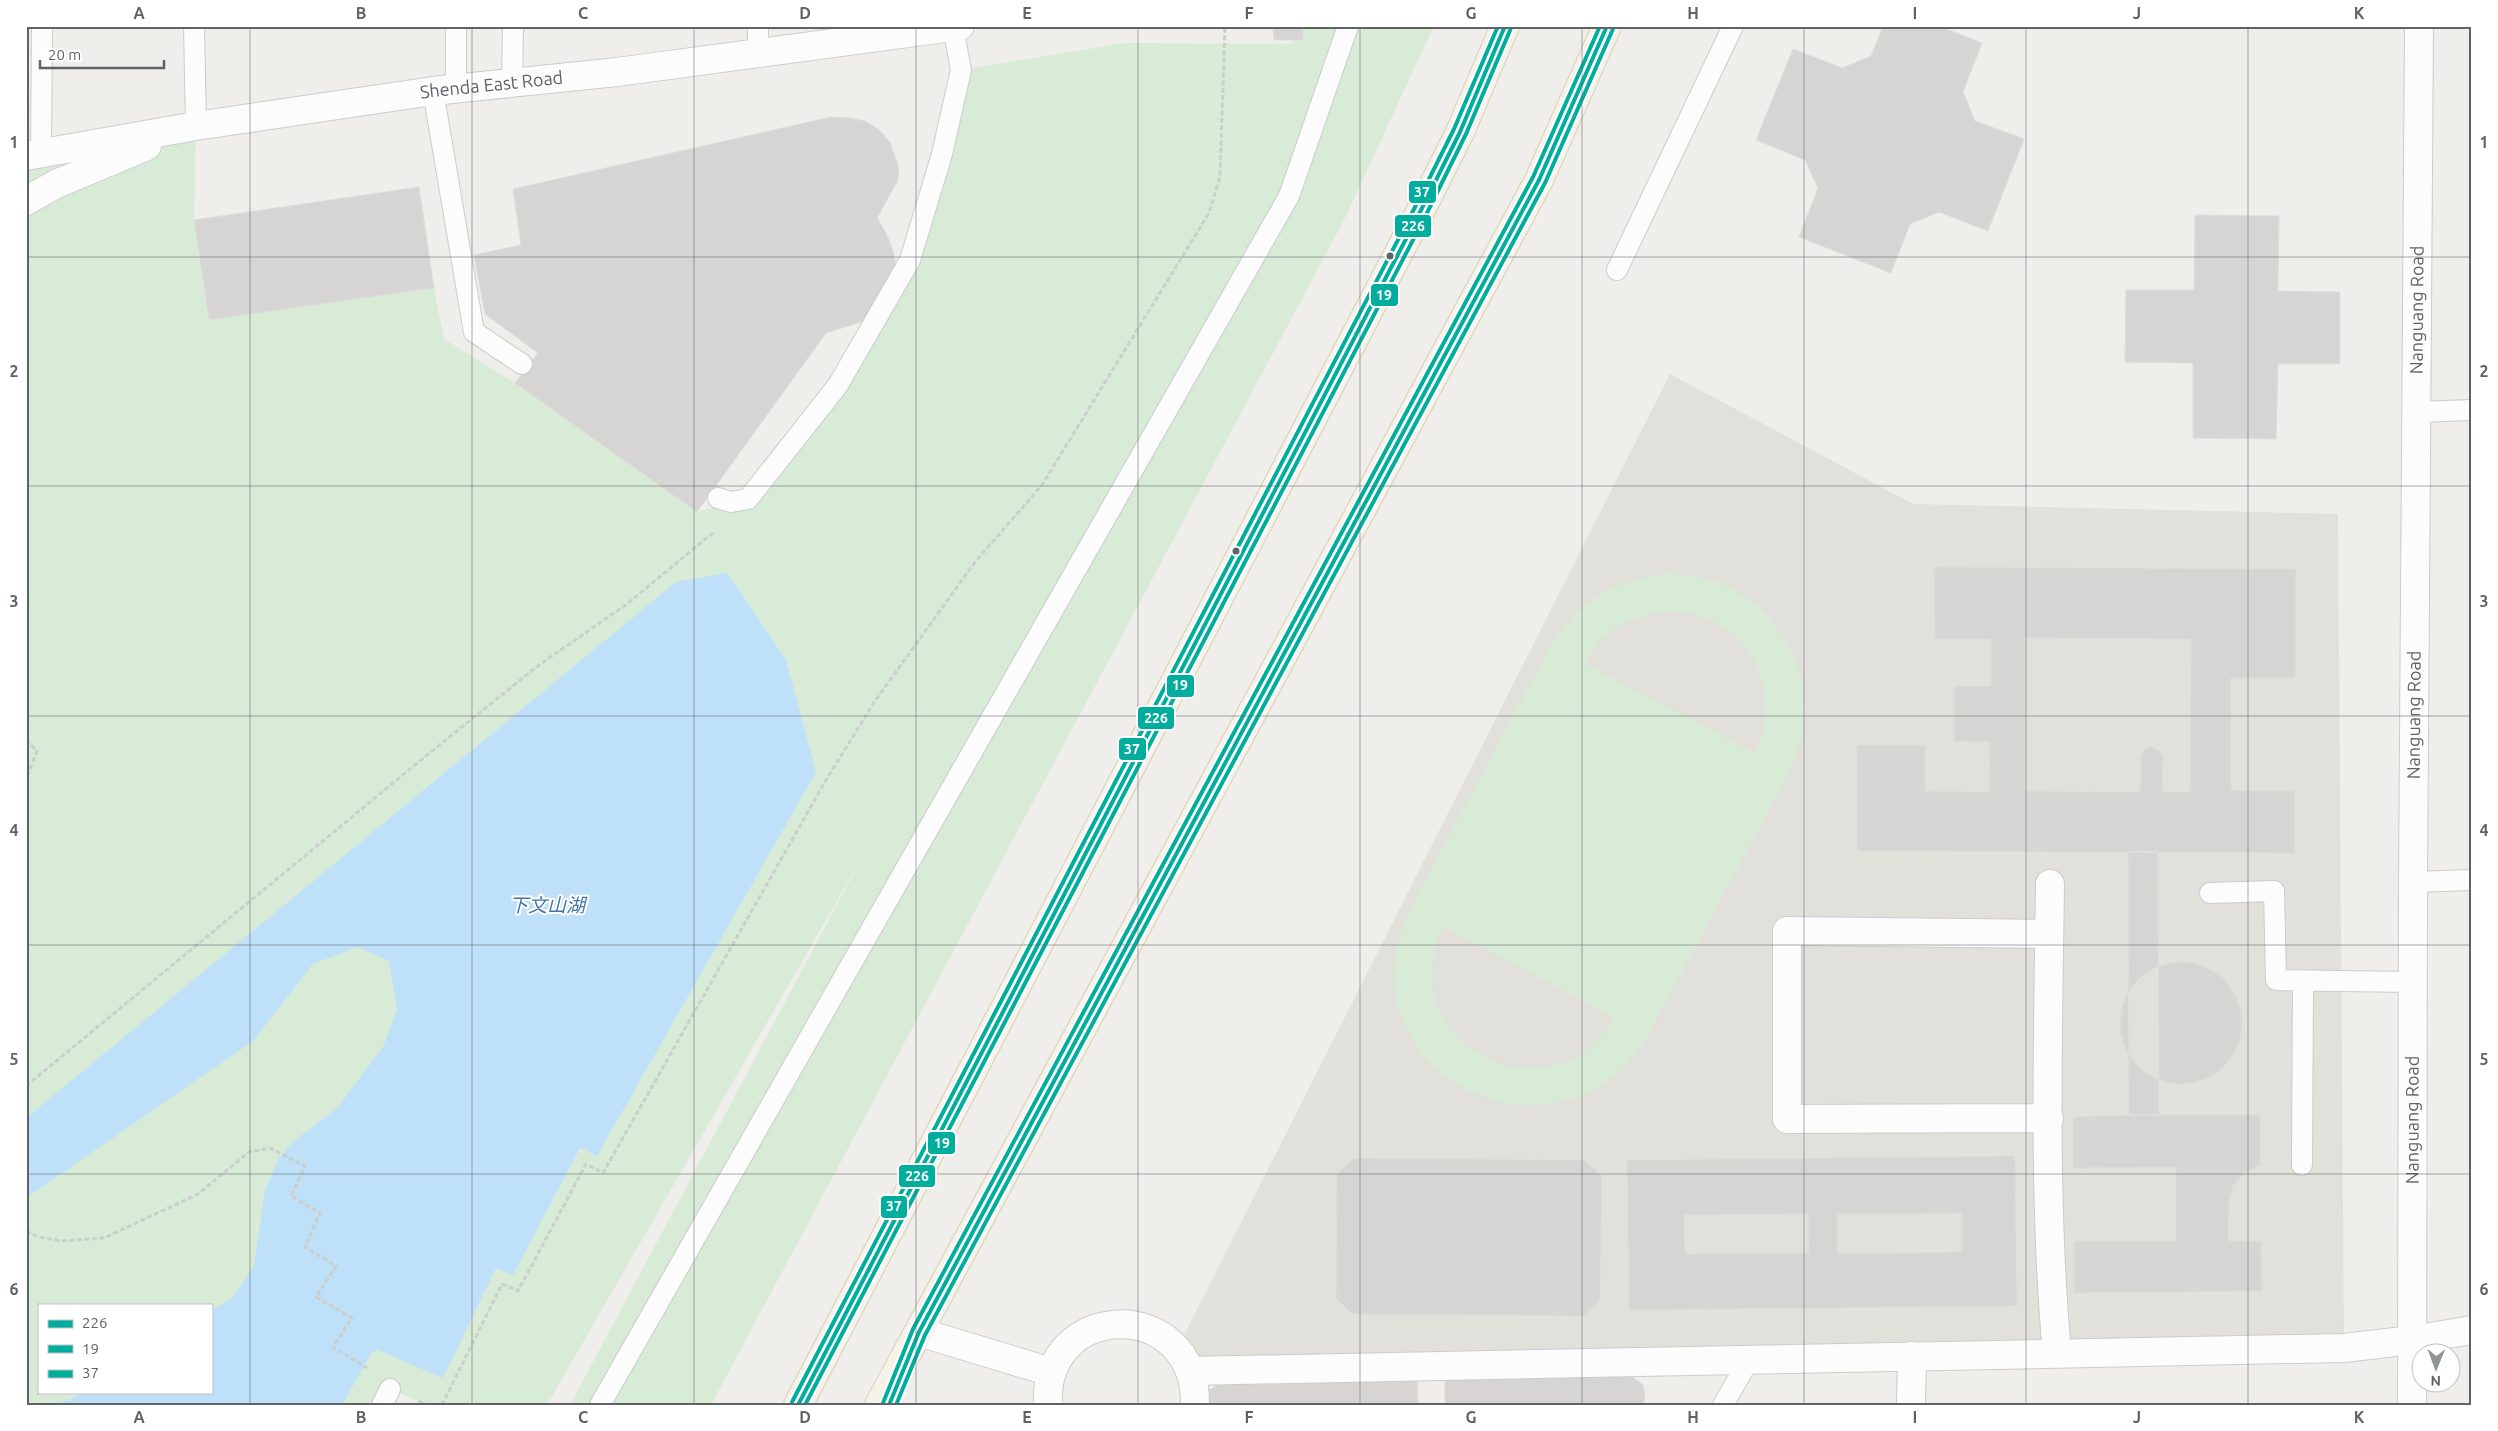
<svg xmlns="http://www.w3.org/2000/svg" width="2498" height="1431" viewBox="0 0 2498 1431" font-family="Ubuntu,'Noto Sans SC',sans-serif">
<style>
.education{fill:#e2e0da}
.green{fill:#d8ebd6;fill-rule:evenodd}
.water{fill:#bfe0f9}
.building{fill:#d6d5d3;stroke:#deddd9;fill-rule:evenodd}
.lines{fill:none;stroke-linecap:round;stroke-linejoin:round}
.service-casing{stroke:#cbcccc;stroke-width:22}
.pedestrian-casing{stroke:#cbcccc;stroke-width:30}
.minor-casing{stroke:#cbcccc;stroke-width:30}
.tertiary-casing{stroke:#cbcccc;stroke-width:30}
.primary-casing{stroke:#d7ceb8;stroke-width:30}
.path{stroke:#cacfcc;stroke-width:3;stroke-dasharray:5 2.5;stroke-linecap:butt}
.service{stroke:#fdfcfc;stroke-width:20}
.pedestrian{stroke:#fdfcfc;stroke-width:28}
.minor{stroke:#fdfcfc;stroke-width:28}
.tertiary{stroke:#fdfcfc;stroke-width:28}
.primary{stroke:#f4f2e9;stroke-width:28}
.bus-1-casing{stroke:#fff;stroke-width:8}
.bus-2-casing{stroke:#fff;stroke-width:8}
.bus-3-casing{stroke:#fff;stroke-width:8}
.bus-1{stroke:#01ad9c;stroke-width:4}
.bus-2{stroke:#01ad9c;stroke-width:4}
.bus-3{stroke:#01ad9c;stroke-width:4}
.grid{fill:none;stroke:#5f6368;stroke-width:1;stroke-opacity:0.55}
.bus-dot{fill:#5f6368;stroke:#fff;stroke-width:2}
.labels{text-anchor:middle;stroke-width:4;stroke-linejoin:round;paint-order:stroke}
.street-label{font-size:18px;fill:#5f6368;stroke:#fff}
.water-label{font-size:19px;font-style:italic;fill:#4174aa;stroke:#fff}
.line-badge{stroke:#fff;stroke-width:2}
.badge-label{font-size:14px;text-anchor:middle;font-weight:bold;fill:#fff}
.neatline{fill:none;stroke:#5f6368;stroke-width:2}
.grid-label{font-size:16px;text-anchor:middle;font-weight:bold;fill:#5f6368}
</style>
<rect width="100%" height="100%" fill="#efeeea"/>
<!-- education -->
<path class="education" d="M 1670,374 L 1913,504 L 2338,514 L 2344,1348 L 1171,1361 Z"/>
<!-- green -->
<path class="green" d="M 1300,26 L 1434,26 L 1343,222 L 711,1405 L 570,1405 L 864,854 L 547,1405 L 427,1405 L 390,1389 L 382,1405 L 26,1405 L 26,156 L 196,126 L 194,220 L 209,320 L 434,288 L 444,339 L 515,383 L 697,512 L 748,499 L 838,385 L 910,260 L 961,70 L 1125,43 L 1292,44 ZM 39,1305 L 211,1305 L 211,1392 L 39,1392 Z
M 1665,574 C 1676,575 1688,575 1699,577 C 1758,589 1801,644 1805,702 C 1807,726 1799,748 1791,769 L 1647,1037 C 1634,1056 1621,1074 1601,1086 C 1514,1137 1398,1080 1394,977 C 1393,954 1401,932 1409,911 L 1552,643 C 1585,597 1609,584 1665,574 ZM 1666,611 C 1675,612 1685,611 1693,614 C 1759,632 1780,694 1756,754 L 1584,663 C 1605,629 1628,617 1666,611 ZM 1443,927 L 1444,927 L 1615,1018 C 1605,1031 1596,1044 1582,1054 C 1529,1087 1454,1060 1436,1001 C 1427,975 1434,950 1443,927 Z"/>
<!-- water -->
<path class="water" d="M 727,573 L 786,660 L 816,772 L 597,1156 L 580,1148 L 513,1275 L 496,1268 L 443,1378 L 377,1350 L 372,1352 L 342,1405 L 45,1405 L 70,1400 L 83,1392 L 211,1392 L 211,1311 L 232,1298 L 254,1266 L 265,1190 L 279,1158 L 292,1143 L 338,1107 L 383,1047 L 397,1010 L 389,961 L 358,947 L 313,964 L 253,1041 L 26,1198 L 26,1118 L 676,582 Z"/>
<!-- building -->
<path class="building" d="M 1273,26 L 1303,26 L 1303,40 L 1274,40 Z
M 1883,26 L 1939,26 L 1982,43 L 1963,92 L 1975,121 L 2024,139 L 1988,231 L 1939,212 L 1910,224 L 1891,273 L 1799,237 L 1818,188 L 1805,160 L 1756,140 L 1793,49 L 1842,68 L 1871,56 Z
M 831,117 L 850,118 L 865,121 L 878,129 L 890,142 L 899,169 L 898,180 L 877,218 L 887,235 L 894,254 L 897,273 L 870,319 L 826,333 L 697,512 L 515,383 L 538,353 L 485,314 L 474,255 L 521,245 L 513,189 Z
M 419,187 L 434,288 L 209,320 L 194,220 Z
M 2195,215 L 2279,216 L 2278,291 L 2340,292 L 2340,364 L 2278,364 L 2276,439 L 2193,438 L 2193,363 L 2125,362 L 2126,290 L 2194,290 Z
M 1934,567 L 2296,569 L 2295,678 L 2231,678 L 2231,790 L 2295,791 L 2295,853 L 1857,851 L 1857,745 L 1925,745 L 1925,791 L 1989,792 L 1990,742 L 1954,741 L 1954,686 L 1991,686 L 1991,639 L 1935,639 ZM 2025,638 L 2191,639 L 2190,792 L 2162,792 L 2163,756 L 2159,750 L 2152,747 L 2145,749 L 2141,755 L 2140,792 L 2025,791 Z
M 2128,851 L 2158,851 L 2159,1115 L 2129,1115 Z
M2120 1023a61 61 0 1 1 122 0a61 61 0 1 1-122 0Z
M 2129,1115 L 2260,1115 L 2260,1165 L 2244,1173 L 2233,1185 L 2229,1203 L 2228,1241 L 2261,1241 L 2262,1291 L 2074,1293 L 2074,1241 L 2176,1241 L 2176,1167 L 2073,1168 L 2073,1117 Z
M 2015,1156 L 2017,1306 L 1629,1310 L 1627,1160 ZM 1962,1213 L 1962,1252 L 1838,1254 L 1838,1214 ZM 1808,1214 L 1809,1253 L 1685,1254 L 1684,1215 Z
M 1354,1158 L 1584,1160 L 1602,1176 L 1600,1300 L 1583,1316 L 1352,1314 L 1336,1298 L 1337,1174 Z
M 1630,1375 L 1643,1385 L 1645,1395 L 1643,1405 L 1445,1405 L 1445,1379 Z
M 1417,1379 L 1418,1405 L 1200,1405 L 1204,1393 L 1218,1385 Z"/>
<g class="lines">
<!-- service casing -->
<g class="service-casing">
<path id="service" d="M 194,26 L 196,126
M 456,26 L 456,90
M 758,53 L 758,26
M 512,84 L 513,26
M 433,91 L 474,332 L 522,364
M 41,154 L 42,26
M 1617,270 L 1733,26
M 2416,412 L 2472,410
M 718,498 L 731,502 L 748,499 L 838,385 L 910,260 L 942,154 L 961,70 L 953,27
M 2413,882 L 2472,880
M 2210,893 L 2274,891 L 2276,980 L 2413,982
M 2302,1165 L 2303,981
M 382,1405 L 390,1389
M 600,1405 L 1289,196 L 1348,26
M 1723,1405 L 1750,1358"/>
</g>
<!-- pedestrian casing -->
<g class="pedestrian-casing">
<path id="pedestrian" d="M 2050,884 C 2048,1038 2043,1200 2057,1353
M 2049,1118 L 1787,1119 L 1787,931 L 2049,934"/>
</g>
<!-- minor casing -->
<g class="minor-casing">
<g id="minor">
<path id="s1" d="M 26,156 L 196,126 L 433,91 L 617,72 L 960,26"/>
<path d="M 26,201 L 56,184 L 147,146"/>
<path d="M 919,1332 L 1051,1372"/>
<path d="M 1190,1371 L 2344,1348 L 2412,1340 L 2472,1330"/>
<path d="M 1048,1405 C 1042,1299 1197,1296 1195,1405"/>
<path d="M 1911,1405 L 1912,1356"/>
</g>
</g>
<!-- tertiary casing -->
<g class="tertiary-casing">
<g id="tertiary">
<path id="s2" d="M 2412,1405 L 2413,882 L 2419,26"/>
</g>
</g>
<!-- primary casing -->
<g class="primary-casing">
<path id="primary" d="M 798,1405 L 1419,214 L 1460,132 L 1505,26
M 879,1405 L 1539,180 L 1607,26"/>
</g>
<!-- path -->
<path class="path" d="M 26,740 L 37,751 L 26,779
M 26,1086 L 427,755 L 539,665 L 627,604 L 715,531
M 26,1231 L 39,1237 L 61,1241 L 104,1238 L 198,1194 L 249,1152 L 270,1148 L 305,1166 L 291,1196 L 320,1213 L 305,1247 L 336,1266 L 316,1297 L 352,1318 L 333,1347 L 367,1368
M 418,1401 L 427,1405
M 442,1405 L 502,1284 L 518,1291 L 586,1164 L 603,1173 L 826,780 L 875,701 L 975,562 L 1042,485 L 1209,213 L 1220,177 L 1225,26"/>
<!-- service -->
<use href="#service" class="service"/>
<!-- pedestrian -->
<use href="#pedestrian" class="pedestrian"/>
<!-- minor -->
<use href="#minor" class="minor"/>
<!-- tertiary -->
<use href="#tertiary" class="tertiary"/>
<!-- primary -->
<use href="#primary" class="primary"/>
<!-- bus-1 casing -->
<g class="bus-1-casing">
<path id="bus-1" d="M 798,1405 L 1419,214 L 1460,132 L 1505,26
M 889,1405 L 919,1332 L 1539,180 L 1607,26"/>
</g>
<!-- bus-2 casing -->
<g class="bus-2-casing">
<path id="bus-2" d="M 805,1405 L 1425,217 L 1466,134 L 1511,28
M 896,1405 L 925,1335 L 1545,183 L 1613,29"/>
</g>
<!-- bus-3 casing -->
<g class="bus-3-casing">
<path id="bus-3" d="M 792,1402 L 1413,211 L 1454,129 L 1498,26
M 883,1403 L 913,1329 L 1533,177 L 1600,26"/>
</g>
<!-- bus-1 -->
<use href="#bus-1" class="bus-1"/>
<!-- bus-2 -->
<use href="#bus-2" class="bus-2"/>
<!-- bus-3 -->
<use href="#bus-3" class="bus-3"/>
</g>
<!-- grid -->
<path class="grid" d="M 250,26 L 250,1405M 472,26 L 472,1405M 694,26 L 694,1405M 916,26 L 916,1405M 1138,26 L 1138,1405M 1360,26 L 1360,1405M 1582,26 L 1582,1405M 1804,26 L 1804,1405M 2026,26 L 2026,1405M 2248,26 L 2248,1405M 26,257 L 2472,257M 26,486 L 2472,486M 26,716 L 2472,716M 26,945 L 2472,945M 26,1174 L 2472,1174"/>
<!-- markers -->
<g class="bus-dot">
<circle cx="1390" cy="256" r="4.5"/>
<circle cx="1236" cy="551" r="4.5"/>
</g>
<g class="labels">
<!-- street labels -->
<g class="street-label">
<text dy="6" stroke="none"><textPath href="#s1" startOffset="471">Shenda East Road</textPath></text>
<text dy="6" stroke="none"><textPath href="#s2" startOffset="1095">Nanguang Road</textPath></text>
<text dy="6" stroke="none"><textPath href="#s2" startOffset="690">Nanguang Road</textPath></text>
<text dy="6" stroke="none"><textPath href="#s2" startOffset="285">Nanguang Road</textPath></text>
</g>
<!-- water labels -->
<g class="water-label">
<text x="547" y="912">下文山湖</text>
</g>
</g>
<g class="line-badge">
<rect x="1408" y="180" width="29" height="24" rx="5" fill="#01ad9c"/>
<rect x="1394" y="214" width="38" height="24" rx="5" fill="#01ad9c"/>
<rect x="1370" y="283" width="29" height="24" rx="5" fill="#01ad9c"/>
<rect x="1166" y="674" width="29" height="24" rx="5" fill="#01ad9c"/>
<rect x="1137" y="706" width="38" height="24" rx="5" fill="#01ad9c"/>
<rect x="1118" y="737" width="29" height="24" rx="5" fill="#01ad9c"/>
<rect x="927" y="1131" width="29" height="24" rx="5" fill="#01ad9c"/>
<rect x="898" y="1164" width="38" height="24" rx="5" fill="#01ad9c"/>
<rect x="880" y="1195" width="28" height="24" rx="5" fill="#01ad9c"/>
</g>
<g class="badge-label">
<text x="1422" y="197">37</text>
<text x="1413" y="231">226</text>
<text x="1384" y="300">19</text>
<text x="1180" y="690">19</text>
<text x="1156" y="723">226</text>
<text x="1132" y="754">37</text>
<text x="942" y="1148">19</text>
<text x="917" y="1181">226</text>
<text x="894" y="1211">37</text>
</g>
<!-- border -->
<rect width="2498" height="1431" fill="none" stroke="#ffffff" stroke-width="55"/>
<!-- legend -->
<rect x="38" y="1304" width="175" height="90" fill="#ffffff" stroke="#bfc1c3"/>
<rect x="48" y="1320" width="25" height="8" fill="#01ad9c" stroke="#bfc1c3"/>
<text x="82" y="1328" font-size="15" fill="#5f6368">226</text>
<rect x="48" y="1345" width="25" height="8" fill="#01ad9c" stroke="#bfc1c3"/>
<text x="82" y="1354" font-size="15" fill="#5f6368">19</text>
<rect x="48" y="1370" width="25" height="8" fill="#01ad9c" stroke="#bfc1c3"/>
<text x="82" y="1378" font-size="15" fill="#5f6368">37</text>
<!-- north arrow -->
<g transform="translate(2436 1368) rotate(181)"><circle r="24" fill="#ffffff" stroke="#bfc1c3"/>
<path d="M0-4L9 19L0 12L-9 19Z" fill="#919496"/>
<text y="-8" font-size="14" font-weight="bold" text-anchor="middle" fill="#5f6368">N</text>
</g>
<!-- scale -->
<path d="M40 60v8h124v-8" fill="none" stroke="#5f6368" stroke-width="2.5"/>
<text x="48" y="60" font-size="15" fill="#5f6368" stroke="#ffffff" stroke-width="4" paint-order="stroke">20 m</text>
<rect x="28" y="28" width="2442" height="1376" class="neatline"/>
<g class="grid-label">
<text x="139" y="19">A</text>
<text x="361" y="19">B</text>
<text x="583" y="19">C</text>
<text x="805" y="19">D</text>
<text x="1027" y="19">E</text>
<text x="1249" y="19">F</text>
<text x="1471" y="19">G</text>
<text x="1693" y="19">H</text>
<text x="1915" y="19">I</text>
<text x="2137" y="19">J</text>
<text x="2359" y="19">K</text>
<text x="14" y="148">1</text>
<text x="2484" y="148">1</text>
<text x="14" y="377">2</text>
<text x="2484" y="377">2</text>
<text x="14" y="607">3</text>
<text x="2484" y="607">3</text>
<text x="14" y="836">4</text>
<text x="2484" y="836">4</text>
<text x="14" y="1065">5</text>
<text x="2484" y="1065">5</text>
<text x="14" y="1295">6</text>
<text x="2484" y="1295">6</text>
<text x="139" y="1423">A</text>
<text x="361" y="1423">B</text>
<text x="583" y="1423">C</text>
<text x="805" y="1423">D</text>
<text x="1027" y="1423">E</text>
<text x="1249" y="1423">F</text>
<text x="1471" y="1423">G</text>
<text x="1693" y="1423">H</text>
<text x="1915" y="1423">I</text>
<text x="2137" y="1423">J</text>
<text x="2359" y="1423">K</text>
</g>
</svg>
